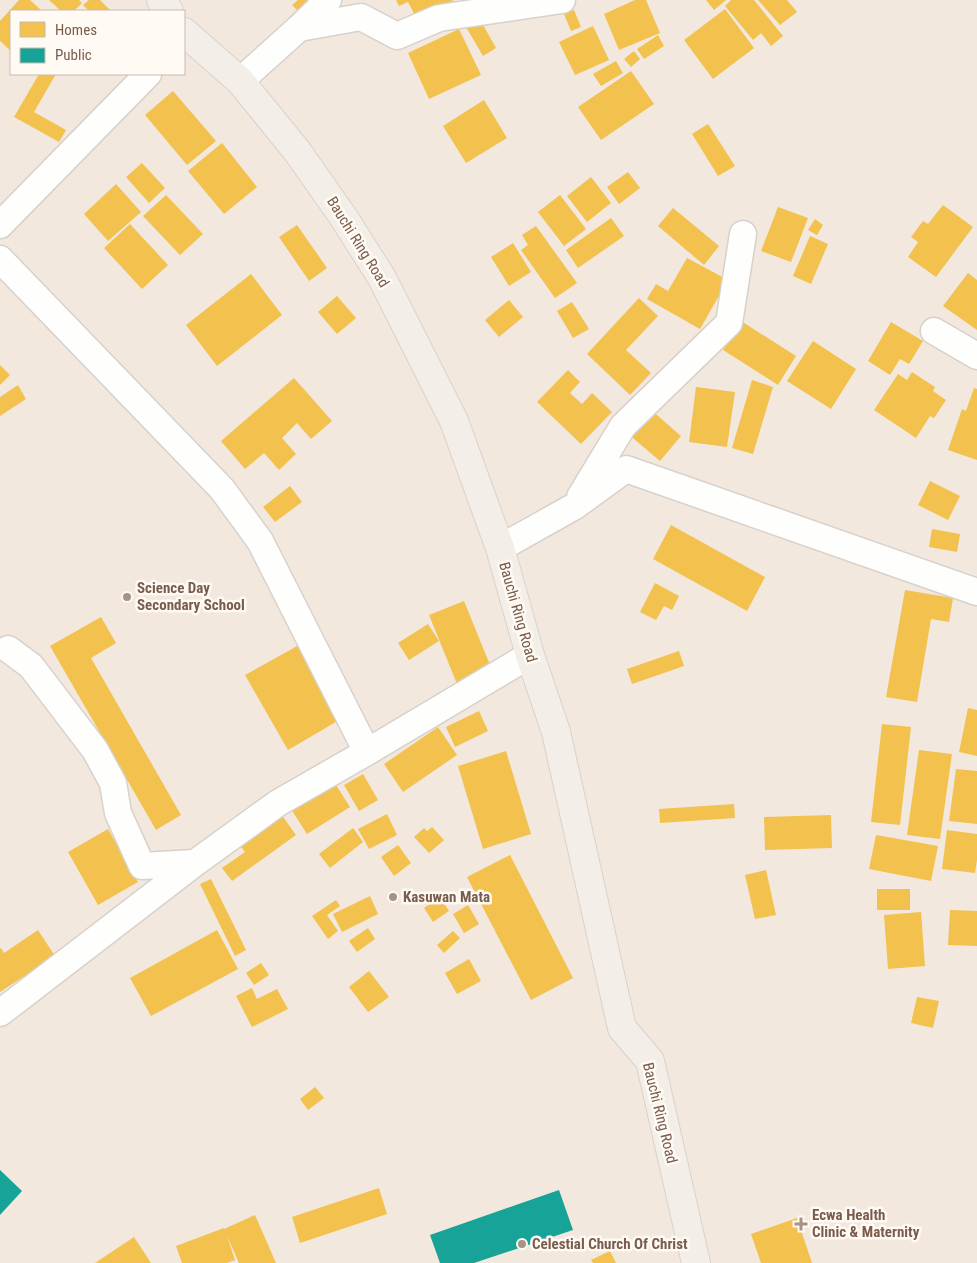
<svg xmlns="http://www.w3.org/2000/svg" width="977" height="1263" viewBox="0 0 977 1263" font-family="'Roboto Condensed',sans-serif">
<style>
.residential{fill:#f2e8de;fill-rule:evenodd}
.homes{fill:#f2c14e}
.public{fill:#17a398}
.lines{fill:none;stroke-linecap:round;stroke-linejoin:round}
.minor-casing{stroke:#d7d1cb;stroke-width:29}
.major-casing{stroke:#dad1cc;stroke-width:30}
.minor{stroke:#fefefd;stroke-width:26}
.major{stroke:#f3eee8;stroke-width:28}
.poi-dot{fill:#a69286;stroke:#fffaf3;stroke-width:2}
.labels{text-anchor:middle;stroke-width:5;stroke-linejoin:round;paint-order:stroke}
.street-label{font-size:15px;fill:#7a5c4d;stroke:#fffaf3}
.poi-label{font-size:15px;font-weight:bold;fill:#7a5c4d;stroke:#fffaf3;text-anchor:start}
</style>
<rect width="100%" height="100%" fill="#f9f5f0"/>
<!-- residential -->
<path class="residential" d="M 0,0 L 977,0 L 977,1263 L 0,1263 ZM 11,11 L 184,11 L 184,74 L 11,74 Z"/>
<!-- homes -->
<path class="homes" d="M 19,0 L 30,0 L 42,11 L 11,11 L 11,51 L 0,41 L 0,21 Z
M 49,0 L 79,0 L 82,3 L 74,11 L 61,11 Z
M 89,0 L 100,0 L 111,11 L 89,11 L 83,5 Z
M 298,0 L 312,0 L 299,12 L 292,5 Z
M 396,0 L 454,0 L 417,19 L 408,2 L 399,6 Z
M 635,0 L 646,0 L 660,33 L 619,50 L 604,14 Z
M 706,0 L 726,0 L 714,10 Z
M 731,0 L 754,0 L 783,36 L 771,46 L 761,33 L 753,40 L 725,6 Z
M 758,0 L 787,0 L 797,12 L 780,25 Z
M 725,9 L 754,48 L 713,79 L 684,40 Z
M 574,10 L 581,27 L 571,31 L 564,14 Z
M 477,14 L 496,48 L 483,56 L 463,22 Z
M 593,26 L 609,60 L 575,75 L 559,42 Z
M 459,29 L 481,75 L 429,99 L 408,53 Z
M 658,35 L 664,46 L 644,59 L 637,49 Z
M 634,51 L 640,59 L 631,67 L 624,59 Z
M 616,61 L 623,73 L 601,86 L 593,74 Z
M 631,71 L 654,104 L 601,140 L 578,107 Z
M 39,74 L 56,74 L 34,112 L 66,130 L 59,142 L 14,117 Z
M 173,91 L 216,141 L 187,165 L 145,115 Z
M 484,100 L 507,138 L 466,163 L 443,126 Z
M 708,124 L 735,166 L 718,176 L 692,134 Z
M 222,143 L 257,187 L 224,214 L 188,171 Z
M 142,163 L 165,188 L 149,203 L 126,177 Z
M 628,172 L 640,188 L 619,204 L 607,187 Z
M 591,177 L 611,203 L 587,222 L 567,196 Z
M 116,184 L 141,212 L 108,241 L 84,214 Z
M 166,195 L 203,234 L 180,255 L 143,216 Z
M 560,195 L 586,229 L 564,246 L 538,212 Z
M 943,205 L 973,227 L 936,277 L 908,257 L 918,242 L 911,237 L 923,221 L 928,224 Z
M 778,207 L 808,218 L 791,262 L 761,251 Z
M 673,208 L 719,246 L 704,265 L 658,226 Z
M 611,218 L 624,236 L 578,268 L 566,250 Z
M 815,219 L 823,225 L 817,235 L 808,230 Z
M 130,224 L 168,265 L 142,289 L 104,248 Z
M 297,225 L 327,268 L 309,281 L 279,237 Z
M 536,226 L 577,283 L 555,298 L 521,250 L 528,245 L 522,235 Z
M 810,236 L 828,244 L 811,284 L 793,276 Z
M 513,243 L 531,272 L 509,286 L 491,257 Z
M 687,258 L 728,280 L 700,329 L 647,299 L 656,284 L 668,291 Z
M 968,273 L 977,280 L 977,330 L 943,306 Z
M 251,274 L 282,315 L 217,366 L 186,325 Z
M 337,296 L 356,318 L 337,334 L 318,312 Z
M 639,298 L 658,316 L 626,350 L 651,373 L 630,395 L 587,354 Z
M 509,300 L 523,317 L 499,337 L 485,320 Z
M 572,302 L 589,329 L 573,338 L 557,311 Z
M 741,321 L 796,356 L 778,385 L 723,350 Z
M 891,322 L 923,341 L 909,364 L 900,359 L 890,375 L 868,361 Z
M 813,341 L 856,369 L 831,409 L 787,381 Z
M 0,365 L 10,375 L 0,385 Z
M 568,370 L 580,382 L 570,393 L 582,404 L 592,393 L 612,412 L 581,444 L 537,402 Z
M 912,372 L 935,387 L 933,391 L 946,400 L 934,418 L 930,416 L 916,438 L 874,410 L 898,374 L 907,380 Z
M 294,378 L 332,421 L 311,439 L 297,423 L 282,438 L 296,454 L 279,470 L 264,453 L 245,469 L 221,441 Z
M 752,380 L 773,387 L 753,454 L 732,448 Z
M 18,385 L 26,399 L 0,416 L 0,397 Z
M 696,387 L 735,392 L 727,447 L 689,442 Z
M 974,388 L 977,389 L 977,460 L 948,450 L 962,409 L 966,411 Z
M 649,408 L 681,436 L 660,461 L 627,433 Z
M 930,481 L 960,496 L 948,520 L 918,505 Z
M 290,486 L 302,502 L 275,522 L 263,507 Z
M 671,525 L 765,577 L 747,611 L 653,559 Z
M 932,529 L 960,534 L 957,552 L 929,547 Z
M 655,583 L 679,596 L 672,610 L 664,606 L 656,620 L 640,612 Z
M 905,590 L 953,598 L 949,622 L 931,619 L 917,702 L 886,697 Z
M 464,601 L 492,670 L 457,684 L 429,615 Z
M 101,617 L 116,643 L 91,658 L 181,815 L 156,830 L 50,646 Z
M 428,624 L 439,641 L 409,660 L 398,643 Z
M 299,645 L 341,719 L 288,750 L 245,675 Z
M 679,651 L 684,666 L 632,684 L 627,669 Z
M 968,708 L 977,710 L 977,756 L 959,752 Z
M 479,711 L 488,731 L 455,747 L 446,727 Z
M 882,724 L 911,727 L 900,825 L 871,822 Z
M 438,727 L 457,755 L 403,792 L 384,764 Z
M 919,750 L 952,754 L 940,839 L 907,835 Z
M 506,751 L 531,834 L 483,849 L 458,766 Z
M 956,769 L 977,771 L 977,824 L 949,821 Z
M 363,774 L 378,800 L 359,811 L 344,785 Z
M 334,782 L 350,807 L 307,834 L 291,809 Z
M 734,804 L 735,818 L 660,823 L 659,809 Z
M 278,810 L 296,835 L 232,881 L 222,868 L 245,852 L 236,840 Z
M 387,814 L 397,835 L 369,849 L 358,829 Z
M 831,815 L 832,848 L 765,850 L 764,817 Z
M 432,827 L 444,840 L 429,853 L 414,837 L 424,828 L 427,831 Z
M 353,828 L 363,842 L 330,868 L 319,854 Z
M 108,829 L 138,882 L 98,905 L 68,852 Z
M 947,830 L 977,834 L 977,860 L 975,873 L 942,869 Z
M 876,835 L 938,846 L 931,881 L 869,869 Z
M 398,845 L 411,863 L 394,876 L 381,857 Z
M 510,855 L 573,978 L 531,1000 L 467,877 Z
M 766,870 L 776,915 L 755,919 L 745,875 Z
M 211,879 L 246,950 L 235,956 L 200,884 Z
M 877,889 L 910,889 L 910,910 L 877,910 Z
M 370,896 L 378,914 L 342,932 L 333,914 Z
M 440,897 L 449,911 L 433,922 L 424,908 Z
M 336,900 L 340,906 L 327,915 L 338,931 L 328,939 L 312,916 Z
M 468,905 L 479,924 L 464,933 L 453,914 Z
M 950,910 L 977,911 L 977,946 L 948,945 Z
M 921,912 L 925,966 L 888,969 L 884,915 Z
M 368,928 L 375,939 L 357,952 L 349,941 Z
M 38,930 L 55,956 L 0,992 L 0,949 L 1,948 L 4,953 Z
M 217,930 L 238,969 L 151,1016 L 130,978 Z
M 453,931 L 460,938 L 444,953 L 437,945 Z
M 469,959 L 481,981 L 457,994 L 445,973 Z
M 261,963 L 269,975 L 254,985 L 246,973 Z
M 369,971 L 389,997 L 368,1012 L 349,987 Z
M 252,988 L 257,999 L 277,989 L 288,1009 L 252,1027 L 236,996 Z
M 917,997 L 939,1001 L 933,1028 L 911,1023 Z
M 315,1087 L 324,1098 L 308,1110 L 300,1099 Z
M 379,1188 L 387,1214 L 300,1243 L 292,1217 Z
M 255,1215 L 276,1263 L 239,1263 L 227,1236 L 235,1260 L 227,1263 L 182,1263 L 176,1246 L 224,1228 L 224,1229 Z
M 797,1218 L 812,1263 L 761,1263 L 751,1234 Z
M 134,1237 L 151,1263 L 95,1263 Z
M 610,1251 L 616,1263 L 593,1263 L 591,1260 Z"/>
<!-- public -->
<path class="public" d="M 0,1170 L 22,1191 L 0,1215 Z
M 559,1190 L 573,1230 L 474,1263 L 440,1263 L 430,1235 Z"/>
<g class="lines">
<!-- minor casing -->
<g class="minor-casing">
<path id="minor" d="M 299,28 L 328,0
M 240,81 L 299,28 L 361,17 L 397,36 L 439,18 L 562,0
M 0,225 L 148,74
M 0,259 L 222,489 L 260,541 L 367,752
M 934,331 L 977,356
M 580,497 L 623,426 L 729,323 L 743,234
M 500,548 L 575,506 L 626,469 L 977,592
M 8,649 L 31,666 L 95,750 L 113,783 L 118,813 L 142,866 L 195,863
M 0,1013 L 195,863 L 278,803 L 367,752 L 530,655"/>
</g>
<!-- major casing -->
<g class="major-casing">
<path id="major" d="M 161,0 L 169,11
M 184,32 L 240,81 L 297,151 L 344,218 L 382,278 L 454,421 L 500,548 L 530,655 L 556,732 L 622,1028 L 650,1061 L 696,1263"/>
</g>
<!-- minor -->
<use href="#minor" class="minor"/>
<!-- major -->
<use href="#major" class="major"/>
</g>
<!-- markers -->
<g class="poi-dot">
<circle cx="127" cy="597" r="5"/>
<circle cx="393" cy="897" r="5"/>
<path d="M798.5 1216.5h5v5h5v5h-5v5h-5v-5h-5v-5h5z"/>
<circle cx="522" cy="1244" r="5"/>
</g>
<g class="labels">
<!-- street labels -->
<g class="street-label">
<text transform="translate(358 242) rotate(58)" y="5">Bauchi Ring Road</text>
<text transform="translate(518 612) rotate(74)" y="5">Bauchi Ring Road</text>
<text transform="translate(660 1113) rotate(76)" y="5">Bauchi Ring Road</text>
</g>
<!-- poi labels -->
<g class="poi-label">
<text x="137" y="593">Science Day<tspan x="137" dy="17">Secondary School</tspan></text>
<text x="403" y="902">Kasuwan Mata</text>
<text x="812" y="1220">Ecwa Health<tspan x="812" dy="17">Clinic &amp; Maternity</tspan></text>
<text x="532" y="1249">Celestial Church Of Christ</text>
</g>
</g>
<!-- legend -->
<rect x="10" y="10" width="175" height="65" fill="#fffaf3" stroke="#cabbb1"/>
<rect x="20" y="22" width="25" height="15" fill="#f2c14e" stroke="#cabbb1"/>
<text x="55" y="35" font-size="15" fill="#7a5c4d">Homes</text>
<rect x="20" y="48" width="25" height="15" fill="#17a398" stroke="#cabbb1"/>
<text x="55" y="60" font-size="15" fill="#7a5c4d">Public</text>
</svg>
